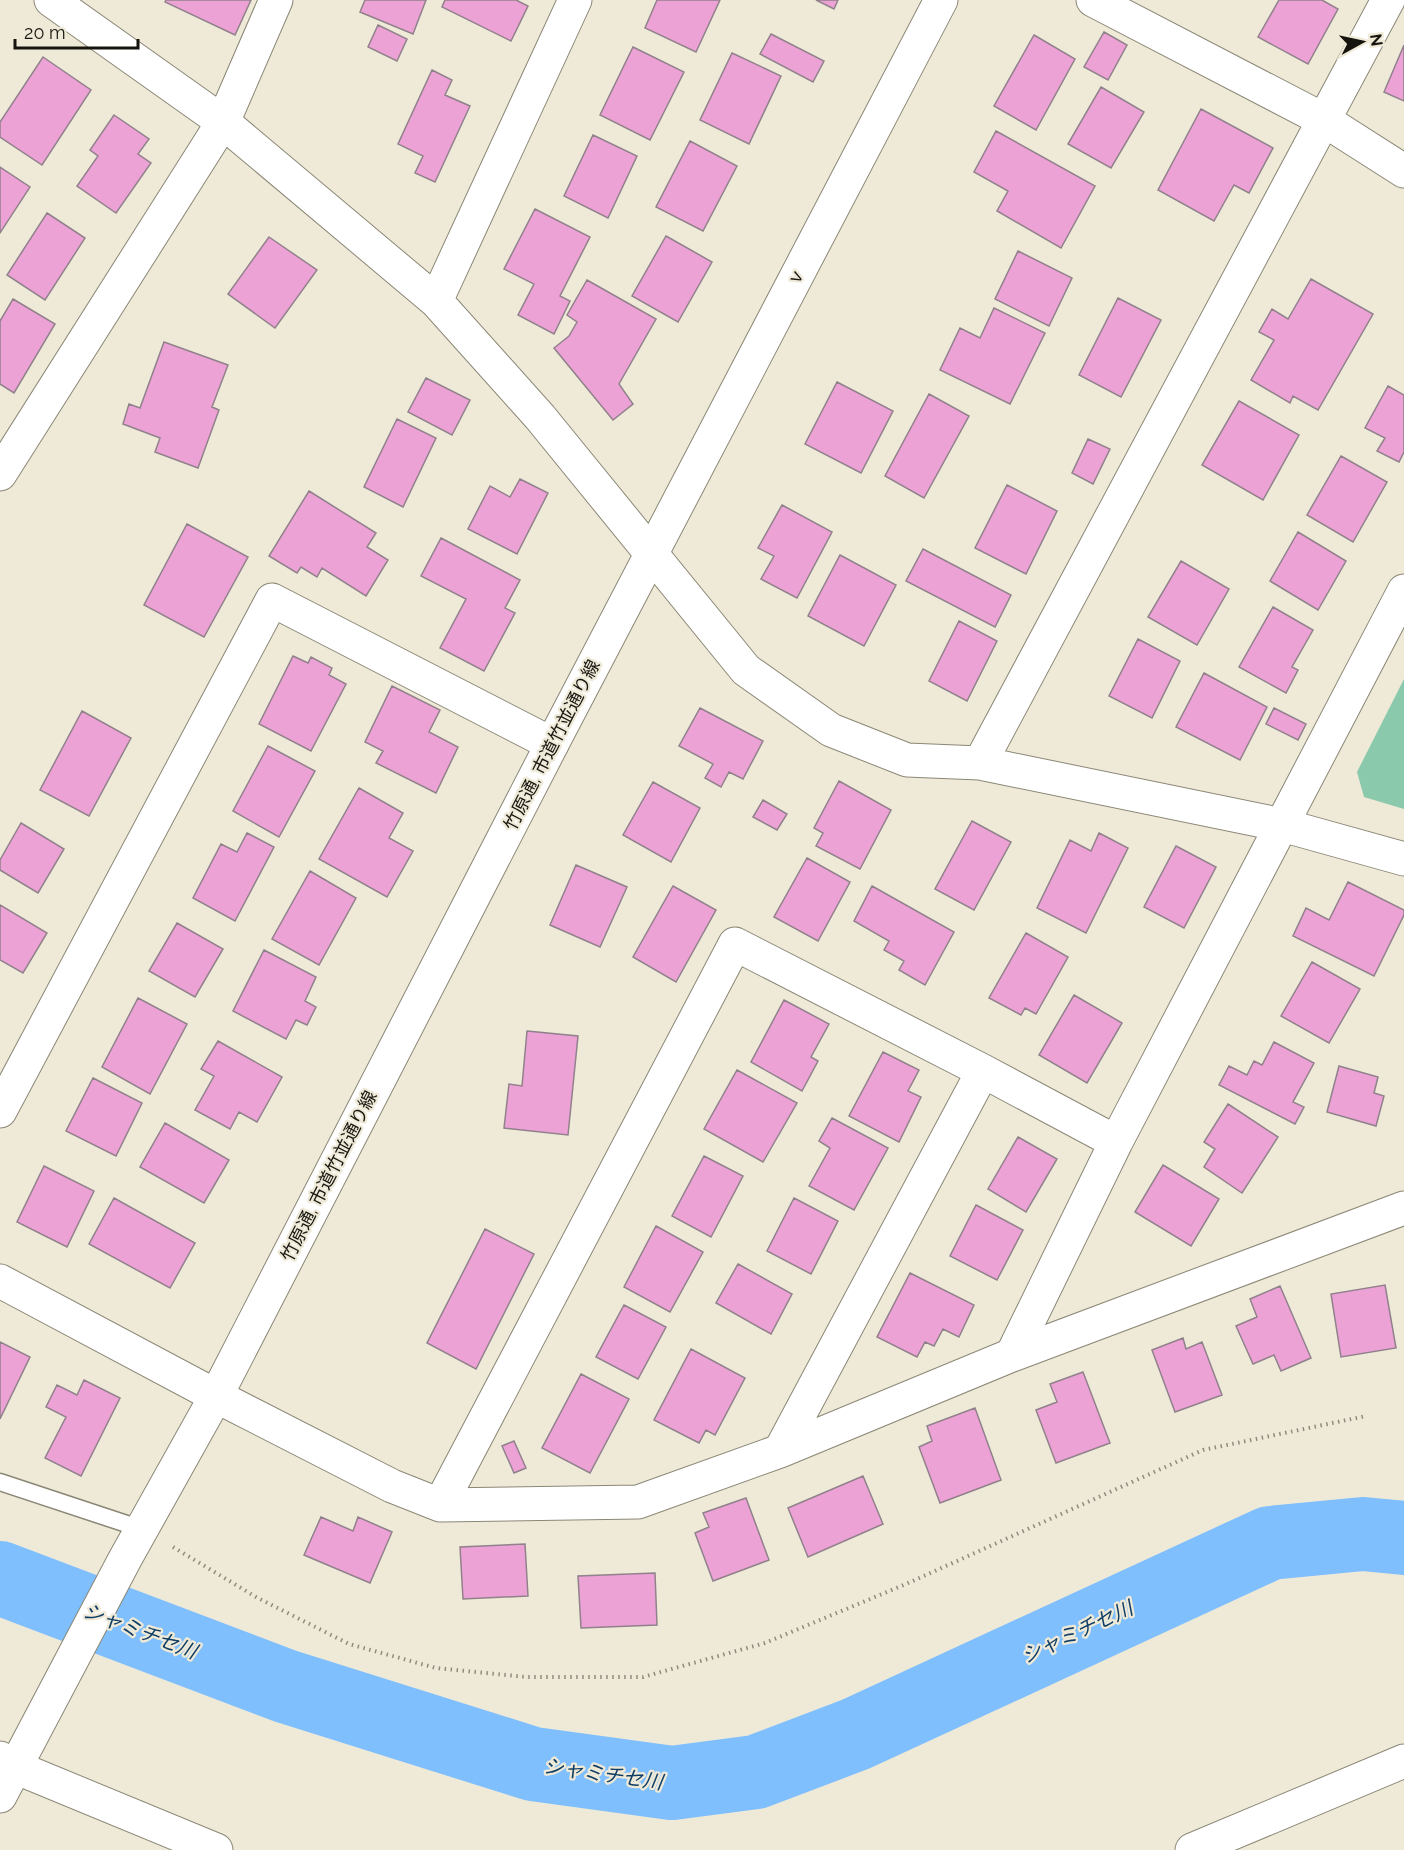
<svg xmlns="http://www.w3.org/2000/svg" width="1404" height="1850" viewBox="0 0 1404 1850" font-family="Raleway,'Noto Sans JP',sans-serif">
<style>
.green{fill:#8ac9ac}
.lines{fill:none;stroke-linecap:round;stroke-linejoin:round}
.river{stroke:#7fbffd;stroke-width:74}
.building{fill:#eda2d6;stroke:#90818b;stroke-width:1.5}
.service-casing{stroke:#8b8776;stroke-width:19}
.minor-casing{stroke:#8b8776;stroke-width:35}
.tertiary-casing{stroke:#8b8776;stroke-width:35}
.path{stroke:#8f8c7f;stroke-width:4;stroke-dasharray:1.5 4.5;stroke-linecap:butt}
.service{stroke:#fff;stroke-width:16}
.minor{stroke:#fff;stroke-width:33}
.tertiary{stroke:#fff;stroke-width:33}
.labels{text-anchor:middle;stroke-width:4.5;stroke-linejoin:round;paint-order:stroke}
.street-label{font-size:18px;fill:#16140e;stroke:#efead8}
.water-label{font-size:20px;font-style:italic;fill:#103e65;stroke:#efead8}
</style>
<rect width="100%" height="100%" fill="#efead8"/>
<!-- green -->
<path class="green" d="M 1404,679 L 1404,809 L 1364,797 L 1357,772 Z"/>
<g class="lines">
<!-- river -->
<path class="river" d="M 0,1578 L 285,1686 L 533,1764 L 672,1783 L 756,1772 L 856,1734 L 1270,1543 L 1363,1534 L 1404,1538"/>
</g>
<!-- building -->
<path class="building" d="M 166,0 L 251,0 L 235,35 L 165,2 Z
M 365,0 L 426,0 L 413,34 L 360,12 Z
M 445,0 L 516,0 L 528,6 L 511,41 L 442,7 Z
M 657,0 L 720,0 L 696,52 L 645,28 Z
M 816,0 L 838,0 L 834,9 Z
M 1279,0 L 1322,0 L 1338,9 L 1308,64 L 1258,37 Z
M 378,25 L 407,39 L 397,61 L 368,47 Z
M 1104,32 L 1127,45 L 1108,80 L 1084,67 Z
M 771,34 L 824,61 L 813,82 L 760,54 Z
M 1034,35 L 1075,59 L 1036,130 L 994,106 Z
M 1404,45 L 1404,101 L 1384,92 Z
M 633,47 L 684,72 L 650,140 L 600,115 Z
M 732,53 L 781,76 L 749,144 L 700,120 Z
M 43,57 L 91,90 L 42,165 L 0,137 L 0,122 Z
M 432,70 L 452,80 L 445,95 L 470,106 L 435,182 L 415,173 L 423,156 L 398,144 Z
M 1101,87 L 1144,112 L 1111,168 L 1068,144 Z
M 1201,109 L 1273,148 L 1249,193 L 1234,185 L 1214,221 L 1158,190 Z
M 114,115 L 149,139 L 138,154 L 151,163 L 116,213 L 77,186 L 98,156 L 90,150 Z
M 996,131 L 1095,186 L 1061,248 L 997,211 L 1008,191 L 974,172 Z
M 593,135 L 637,156 L 608,218 L 564,196 Z
M 690,141 L 737,166 L 703,231 L 656,207 Z
M 0,167 L 30,187 L 0,233 Z
M 535,209 L 590,237 L 560,296 L 570,301 L 554,334 L 518,315 L 534,284 L 504,269 Z
M 47,213 L 85,238 L 45,300 L 7,275 Z
M 666,236 L 712,262 L 678,322 L 632,296 Z
M 269,237 L 317,270 L 275,328 L 228,294 Z
M 1018,251 L 1072,278 L 1049,326 L 995,299 Z
M 1311,279 L 1373,314 L 1318,410 L 1293,396 L 1290,403 L 1251,380 L 1274,340 L 1259,332 L 1272,309 L 1288,319 Z
M 587,280 L 656,319 L 619,384 L 633,404 L 613,420 L 554,348 L 569,336 L 577,322 L 567,315 Z
M 1118,298 L 1161,320 L 1121,397 L 1079,375 Z
M 13,299 L 55,324 L 14,393 L 0,384 L 0,321 Z
M 994,308 L 1045,333 L 1010,404 L 940,370 L 960,328 L 980,338 Z
M 164,342 L 228,365 L 212,407 L 219,410 L 198,468 L 155,452 L 160,438 L 123,424 L 129,404 L 140,408 Z
M 426,378 L 470,400 L 452,435 L 408,412 Z
M 837,382 L 893,411 L 861,473 L 805,444 Z
M 1388,386 L 1404,395 L 1404,452 L 1399,462 L 1377,451 L 1385,438 L 1365,428 Z
M 929,394 L 969,416 L 924,498 L 885,476 Z
M 1239,401 L 1299,435 L 1263,500 L 1202,465 Z
M 397,419 L 436,438 L 403,507 L 364,487 Z
M 1088,439 L 1110,449 L 1093,484 L 1072,473 Z
M 1341,456 L 1387,482 L 1353,542 L 1307,515 Z
M 520,479 L 548,493 L 517,554 L 468,529 L 490,486 L 510,497 Z
M 1007,485 L 1057,511 L 1026,574 L 975,548 Z
M 309,491 L 376,533 L 367,547 L 388,560 L 366,596 L 322,568 L 317,577 L 301,567 L 297,573 L 269,556 Z
M 782,505 L 832,532 L 797,598 L 761,579 L 774,556 L 758,548 Z
M 187,524 L 248,557 L 204,637 L 144,605 Z
M 1298,532 L 1346,561 L 1318,610 L 1270,581 Z
M 441,538 L 520,580 L 505,608 L 515,613 L 484,671 L 440,648 L 466,599 L 421,576 Z
M 923,549 L 1011,595 L 995,627 L 906,581 Z
M 840,555 L 896,585 L 864,646 L 808,616 Z
M 1181,561 L 1229,589 L 1197,645 L 1148,617 Z
M 1273,607 L 1313,630 L 1292,667 L 1298,670 L 1286,693 L 1239,667 Z
M 959,621 L 997,641 L 967,701 L 929,681 Z
M 1138,639 L 1180,661 L 1152,718 L 1109,696 Z
M 293,656 L 308,663 L 311,657 L 332,668 L 329,675 L 346,684 L 311,751 L 259,724 Z
M 1204,673 L 1267,707 L 1240,760 L 1176,727 Z
M 392,686 L 440,710 L 429,732 L 458,747 L 436,793 L 376,763 L 383,751 L 365,742 Z
M 700,708 L 763,741 L 743,779 L 729,772 L 721,787 L 705,778 L 713,764 L 679,746 Z
M 1274,708 L 1306,724 L 1298,740 L 1266,724 Z
M 82,711 L 131,738 L 89,816 L 40,790 Z
M 268,746 L 315,771 L 279,837 L 233,811 Z
M 839,781 L 891,810 L 860,869 L 816,846 L 823,833 L 814,828 Z
M 653,782 L 700,808 L 671,862 L 623,835 Z
M 359,788 L 403,813 L 389,838 L 413,851 L 387,897 L 319,859 Z
M 763,800 L 787,814 L 777,830 L 753,817 Z
M 972,821 L 1011,842 L 974,910 L 935,889 Z
M 21,823 L 64,849 L 38,893 L 0,870 L 0,860 Z
M 247,833 L 274,847 L 235,921 L 193,898 L 221,844 L 237,852 Z
M 1099,833 L 1128,848 L 1086,933 L 1037,908 L 1070,840 L 1091,851 Z
M 1176,846 L 1216,867 L 1184,928 L 1144,907 Z
M 807,858 L 850,882 L 818,941 L 774,917 Z
M 576,865 L 627,887 L 600,947 L 550,925 Z
M 310,871 L 356,898 L 319,965 L 272,939 Z
M 1348,882 L 1404,910 L 1404,915 L 1374,976 L 1293,936 L 1306,908 L 1329,920 Z
M 673,886 L 716,910 L 676,982 L 633,957 Z
M 872,886 L 954,932 L 925,985 L 899,970 L 904,961 L 884,950 L 889,941 L 854,921 Z
M 0,905 L 47,933 L 23,973 L 0,960 Z
M 177,923 L 223,949 L 195,997 L 149,971 Z
M 1026,933 L 1068,957 L 1036,1014 L 1025,1008 L 1021,1015 L 989,998 Z
M 264,950 L 316,977 L 305,1001 L 316,1007 L 307,1025 L 296,1020 L 286,1039 L 233,1011 Z
M 1312,962 L 1360,989 L 1329,1043 L 1281,1016 Z
M 1074,995 L 1122,1023 L 1087,1083 L 1039,1055 Z
M 138,998 L 187,1024 L 150,1094 L 102,1067 Z
M 784,1000 L 829,1024 L 811,1057 L 818,1061 L 802,1091 L 751,1062 Z
M 527,1031 L 578,1036 L 568,1135 L 504,1128 L 509,1084 L 522,1086 Z
M 218,1041 L 282,1077 L 257,1122 L 239,1112 L 230,1129 L 195,1110 L 214,1076 L 201,1069 Z
M 1274,1042 L 1314,1063 L 1293,1102 L 1304,1107 L 1295,1124 L 1219,1085 L 1229,1066 L 1247,1075 L 1254,1061 L 1262,1065 Z
M 883,1052 L 919,1070 L 908,1091 L 921,1097 L 899,1142 L 849,1116 Z
M 1339,1066 L 1378,1077 L 1374,1093 L 1384,1096 L 1376,1126 L 1327,1112 Z
M 737,1070 L 797,1103 L 763,1162 L 704,1129 Z
M 93,1078 L 142,1103 L 116,1156 L 66,1131 Z
M 1228,1104 L 1278,1137 L 1242,1193 L 1204,1167 L 1215,1149 L 1204,1142 Z
M 832,1118 L 888,1148 L 854,1210 L 809,1186 L 830,1148 L 819,1141 Z
M 165,1123 L 229,1160 L 204,1203 L 140,1167 Z
M 1018,1137 L 1057,1159 L 1026,1212 L 988,1189 Z
M 704,1156 L 743,1176 L 711,1237 L 672,1216 Z
M 1163,1165 L 1219,1199 L 1191,1246 L 1135,1212 Z
M 44,1166 L 94,1191 L 67,1247 L 17,1222 Z
M 114,1198 L 195,1243 L 170,1288 L 89,1244 Z
M 794,1198 L 838,1221 L 811,1274 L 767,1251 Z
M 976,1205 L 1023,1230 L 997,1280 L 950,1256 Z
M 656,1226 L 703,1252 L 670,1312 L 624,1287 Z
M 485,1229 L 534,1254 L 476,1369 L 427,1343 Z
M 738,1264 L 792,1294 L 771,1334 L 716,1303 Z
M 910,1273 L 974,1305 L 959,1337 L 943,1329 L 934,1346 L 925,1342 L 917,1357 L 877,1337 Z
M 1385,1285 L 1396,1348 L 1341,1357 L 1331,1294 Z
M 1280,1286 L 1311,1358 L 1281,1371 L 1274,1355 L 1253,1364 L 1236,1326 L 1257,1317 L 1250,1299 Z
M 624,1305 L 666,1327 L 638,1379 L 596,1357 Z
M 1183,1338 L 1186,1349 L 1202,1342 L 1222,1395 L 1175,1412 L 1152,1350 Z
M 0,1342 L 30,1357 L 0,1419 Z
M 691,1349 L 745,1378 L 715,1435 L 706,1430 L 699,1443 L 654,1420 Z
M 1083,1372 L 1110,1443 L 1056,1463 L 1036,1410 L 1057,1402 L 1050,1384 Z
M 581,1374 L 629,1399 L 590,1473 L 542,1448 Z
M 84,1380 L 120,1398 L 81,1476 L 45,1458 L 66,1417 L 46,1407 L 57,1385 L 77,1395 Z
M 975,1408 L 1001,1480 L 940,1503 L 919,1447 L 932,1441 L 927,1426 Z
M 514,1441 L 526,1468 L 514,1473 L 502,1446 Z
M 863,1476 L 883,1524 L 808,1557 L 788,1508 Z
M 746,1498 L 769,1560 L 713,1581 L 695,1533 L 709,1527 L 703,1513 Z
M 321,1517 L 353,1531 L 358,1517 L 392,1532 L 370,1583 L 304,1555 Z
M 525,1544 L 528,1596 L 463,1599 L 460,1547 Z
M 655,1573 L 657,1625 L 581,1628 L 578,1576 Z"/>
<g class="lines">
<!-- service casing -->
<g class="service-casing">
<path id="service" d="M 0,1482 L 142,1529"/>
</g>
<!-- minor casing -->
<g class="minor-casing">
<path id="minor" d="M 51,0 L 223,122 L 436,301 L 540,417 L 746,670 L 831,730 L 907,760 L 980,763 L 1282,825 L 1404,859
M 1093,0 L 1324,120 L 1404,171
M 436,301 L 575,0
M 0,474 L 223,122 L 276,0
M 980,763 L 1388,0
M 0,1111 L 272,600 L 552,744
M 0,1281 L 216,1396 L 392,1486 L 440,1505 L 638,1502 L 780,1451 L 1012,1355 L 1404,1208
M 1012,1355 L 1116,1142 L 1404,591
M 780,1451 L 983,1071
M 440,1505 L 735,944 L 983,1071 L 1116,1142
M 0,1758 L 15,1767 L 216,1850
M 1192,1850 L 1404,1761"/>
</g>
<!-- tertiary casing -->
<g class="tertiary-casing">
<path id="tertiary" d="M 0,1796 L 125,1559 L 216,1396 L 552,744 L 941,0"/>
</g>
<!-- path -->
<path class="path" d="M 173,1547 L 256,1597 L 349,1644 L 436,1668 L 526,1677 L 643,1677 L 765,1643 L 906,1584 L 1203,1450 L 1366,1416"/>
<!-- service -->
<use href="#service" class="service"/>
<!-- minor -->
<use href="#minor" class="minor"/>
<!-- tertiary -->
<use href="#tertiary" class="tertiary"/>
</g>
<g class="labels">
<!-- street labels -->
<g class="street-label">
<text transform="translate(796 277) rotate(-62)" y="6">ｖ</text>
<text transform="translate(552 745) rotate(-63)" y="6">竹原通, 市道竹並通り線</text>
<text transform="translate(329 1176) rotate(-63)" y="6">竹原通, 市道竹並通り線</text>
</g>
<!-- water labels -->
<g class="water-label">
<text transform="translate(140 1631) rotate(21)" y="7">シャミチセ川</text>
<text transform="translate(1077 1632) rotate(-25)" y="7">シャミチセ川</text>
<text transform="translate(603 1774) rotate(8)" y="7">シャミチセ川</text>
</g>
</g>
<!-- north arrow -->
<g transform="translate(1362 42) rotate(82)" stroke="#efead8" stroke-width="4.5" paint-order="stroke">
<path d="M0-4.5L10 22L0 15L-10 22Z" fill="#16140e"/>
<text y="-9" font-size="16" font-weight="bold" text-anchor="middle" fill="#16140e">N</text>
</g>
<!-- scale -->
<path d="M15 39v9h123v-9" fill="none" stroke="#16140e" stroke-width="3"/>
<text x="24" y="39" font-size="18" fill="#16140e" stroke="#efead8" stroke-width="4.5" paint-order="stroke">20 m</text>
</svg>
